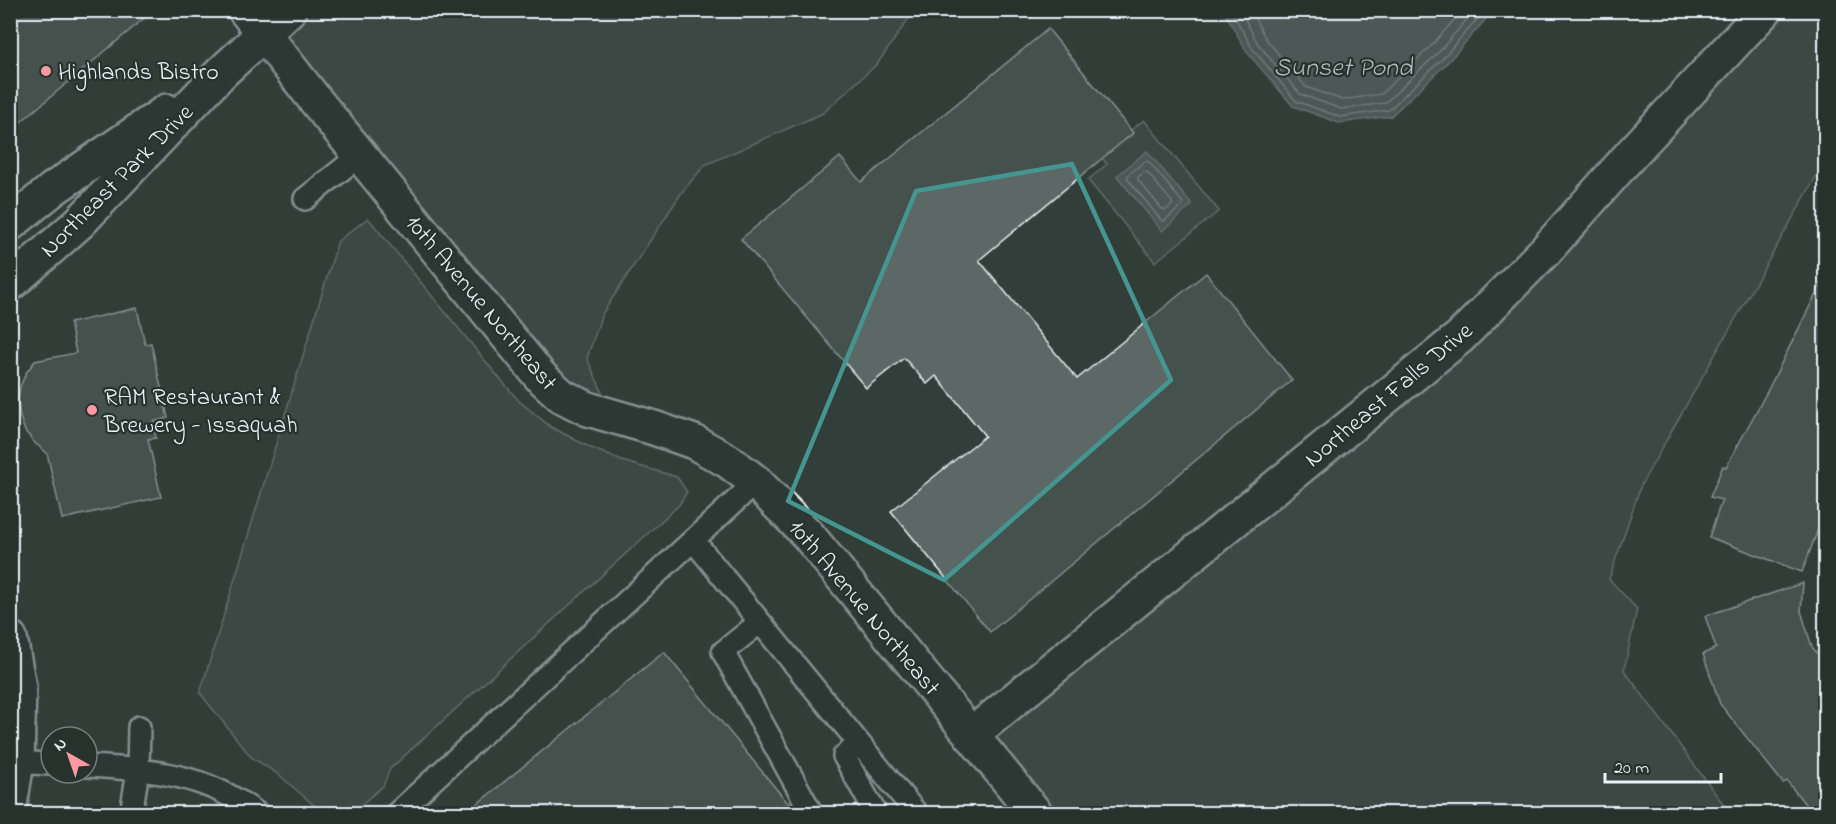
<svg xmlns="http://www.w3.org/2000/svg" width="1836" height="824" viewBox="0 0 1836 824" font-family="'Indie Flower',sans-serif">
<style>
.green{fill:#495651;stroke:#98a4a4;stroke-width:1.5}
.water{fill:#6d7978;stroke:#9ea9ab;stroke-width:1.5}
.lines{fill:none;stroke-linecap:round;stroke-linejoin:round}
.shore{stroke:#b7c1c5;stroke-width:1.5}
.building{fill:#5c6865;stroke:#e8f1f8;stroke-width:1.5}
.lane-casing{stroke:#e8f1f8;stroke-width:26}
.street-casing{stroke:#e8f1f8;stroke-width:38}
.secondary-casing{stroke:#e8f1f8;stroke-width:38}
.lane{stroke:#26332d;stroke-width:21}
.street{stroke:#26332d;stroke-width:33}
.secondary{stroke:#26332d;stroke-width:33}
.marked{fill:none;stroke:#459590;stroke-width:4.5;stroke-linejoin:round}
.poi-dot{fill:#ff9aa2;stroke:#26332d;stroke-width:2}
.labels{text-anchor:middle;stroke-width:4.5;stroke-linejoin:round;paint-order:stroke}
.poi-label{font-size:24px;fill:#e8f1f8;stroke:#26332d;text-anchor:start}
.street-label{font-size:24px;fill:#e8f1f8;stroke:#26332d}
.water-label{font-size:26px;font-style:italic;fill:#b1bbbe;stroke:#26332d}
</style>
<rect width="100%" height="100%" fill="#323e39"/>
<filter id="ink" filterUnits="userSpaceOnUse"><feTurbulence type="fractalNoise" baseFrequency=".0167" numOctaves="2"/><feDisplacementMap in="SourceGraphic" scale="12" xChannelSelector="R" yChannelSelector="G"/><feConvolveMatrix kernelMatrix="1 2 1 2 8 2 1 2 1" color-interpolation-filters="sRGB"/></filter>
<g filter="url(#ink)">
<!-- green -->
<path class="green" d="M 289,10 L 914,11 L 878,63 L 823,113 L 705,165 L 682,192 L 602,314 L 587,358 L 614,418 L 588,409 L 264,32 Z
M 1765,11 L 1825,11 L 1825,161 L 1641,485 L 1609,579 L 1637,609 L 1624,670 L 1730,813 L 1036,813 L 971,735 L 1460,337 Z
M 1144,120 L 1219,211 L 1155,262 L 1088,180 L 1107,164 L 1102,158 L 1133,134 L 1131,130 Z
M 368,218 L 496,374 L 519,401 L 551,427 L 589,447 L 622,461 L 677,477 L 687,492 L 679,505 L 390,769 L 383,786 L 351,813 L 323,813 L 278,774 L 251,757 L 200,693 L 338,241 Z"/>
<!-- water -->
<path class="water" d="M 1224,11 L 1493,11 L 1448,62 L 1391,116 L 1339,123 L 1293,106 L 1247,52 Z
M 1147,151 L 1192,205 L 1162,231 L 1117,176 Z"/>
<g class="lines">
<!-- shore -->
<path class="shore" d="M 1231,10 L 1252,48 L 1296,101 L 1340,117 L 1389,110 L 1443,58 L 1485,10
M 1240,10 L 1258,44 L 1300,94 L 1341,109 L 1385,103 L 1438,53 L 1475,10
M 1250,10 L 1266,39 L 1306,87 L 1342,100 L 1381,94 L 1431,46 L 1463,10
M 1145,161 L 1149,162 L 1183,203 L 1182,206 L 1164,221 L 1161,220 L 1127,178 L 1128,175 Z
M 1144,172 L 1147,172 L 1172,202 L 1172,205 L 1166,210 L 1162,209 L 1138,180 L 1138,177 Z"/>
</g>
<!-- building -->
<path class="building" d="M 10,10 L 154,10 L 10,131 Z
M 1048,29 L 1133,133 L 979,260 L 1077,379 L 1206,273 L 1292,380 L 990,632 L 891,511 L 985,436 L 936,376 L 927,384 L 904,358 L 866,388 L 741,239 L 840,157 L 861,182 Z
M 1826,274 L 1826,508 L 1802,572 L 1709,537 L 1722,500 L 1710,497 L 1723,466 L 1726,467 L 1769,388 Z
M 137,308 L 145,344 L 151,343 L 168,418 L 152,422 L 156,438 L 148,439 L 161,497 L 62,519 L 47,453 L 35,443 L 25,431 L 20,417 L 18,402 L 20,387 L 26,373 L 35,361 L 76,353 L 70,323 Z
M 1803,583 L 1801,611 L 1812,647 L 1826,664 L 1826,813 L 1812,813 L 1787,781 L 1783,783 L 1720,704 L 1703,654 L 1716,648 L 1705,616 Z
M 664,652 L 796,813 L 466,813 Z"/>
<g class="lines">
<!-- lane casing -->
<g class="lane-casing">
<path id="lane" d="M 305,199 L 360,155
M 693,540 L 917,814
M 760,622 L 723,652 L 811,812
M 859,743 L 844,756 L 876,814
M 10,762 L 51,764
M 87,766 C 150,769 206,774 258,814
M 131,814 L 138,770 L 139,727
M 396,814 L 756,482"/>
</g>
<!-- street casing -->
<g class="street-casing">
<path id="street" d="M 971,735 L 1460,337 L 1546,250 L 1634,151 L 1765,10"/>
</g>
<!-- secondary casing -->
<g class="secondary-casing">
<path id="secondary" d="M 245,10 L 316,101 L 541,377 L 562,396 L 588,409 L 654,428 L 694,442 L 728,461 L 756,482 L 808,535 L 1036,814
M 10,224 L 53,189 L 167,111
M 10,284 L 80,222 L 220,74 L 289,10
M 10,638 L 19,687 L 17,762 L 10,805"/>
</g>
<!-- lane -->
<use href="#lane" class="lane"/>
<!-- street -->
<use href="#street" class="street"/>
<!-- secondary -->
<use href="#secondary" class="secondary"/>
</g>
</g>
<!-- marked area -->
<path d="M0 0H1836V824H0ZM 1072,164 L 1171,380 L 944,580 L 788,501 L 916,191 Z" fill="#323e39" fill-opacity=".55" fill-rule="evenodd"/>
<path class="marked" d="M 1072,164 L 1171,380 L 944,580 L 788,501 L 916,191 Z"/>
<!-- markers -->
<g class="poi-dot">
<circle cx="46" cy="71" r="6"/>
<circle cx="92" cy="410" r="6"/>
</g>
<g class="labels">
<!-- poi labels -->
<g class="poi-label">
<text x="58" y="79">Highlands Bistro</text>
<text x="104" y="404">RAM Restaurant &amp;<tspan x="104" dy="28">Brewery - Issaquah</tspan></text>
</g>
<!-- street labels -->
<g class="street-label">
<text transform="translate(116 180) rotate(-45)" y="8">Northeast Park Drive</text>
<text transform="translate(482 302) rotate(50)" y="8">10th Avenue Northeast</text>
<text transform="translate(1388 394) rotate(-40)" y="8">Northeast Falls Drive</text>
<text transform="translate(865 607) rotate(50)" y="8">10th Avenue Northeast</text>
</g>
<!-- water labels -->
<g class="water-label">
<text x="1343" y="75">Sunset Pond</text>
</g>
</g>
<!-- margin -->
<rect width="1836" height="824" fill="none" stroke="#26332d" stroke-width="36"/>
<rect x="18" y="18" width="1800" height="788" fill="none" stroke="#e8f1f8" stroke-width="2" filter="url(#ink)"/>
<!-- north arrow -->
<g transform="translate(69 755) rotate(320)"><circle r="28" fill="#26332d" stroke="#747f7e" stroke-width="1.5"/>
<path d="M0-4.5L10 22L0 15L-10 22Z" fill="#ff9aa2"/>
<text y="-9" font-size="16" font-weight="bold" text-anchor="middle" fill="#e8f1f8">N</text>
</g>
<!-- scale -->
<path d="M1605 773v9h116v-9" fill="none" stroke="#e8f1f8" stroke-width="3"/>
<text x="1614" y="773" font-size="18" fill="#e8f1f8" stroke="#26332d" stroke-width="4.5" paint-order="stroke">20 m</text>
</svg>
